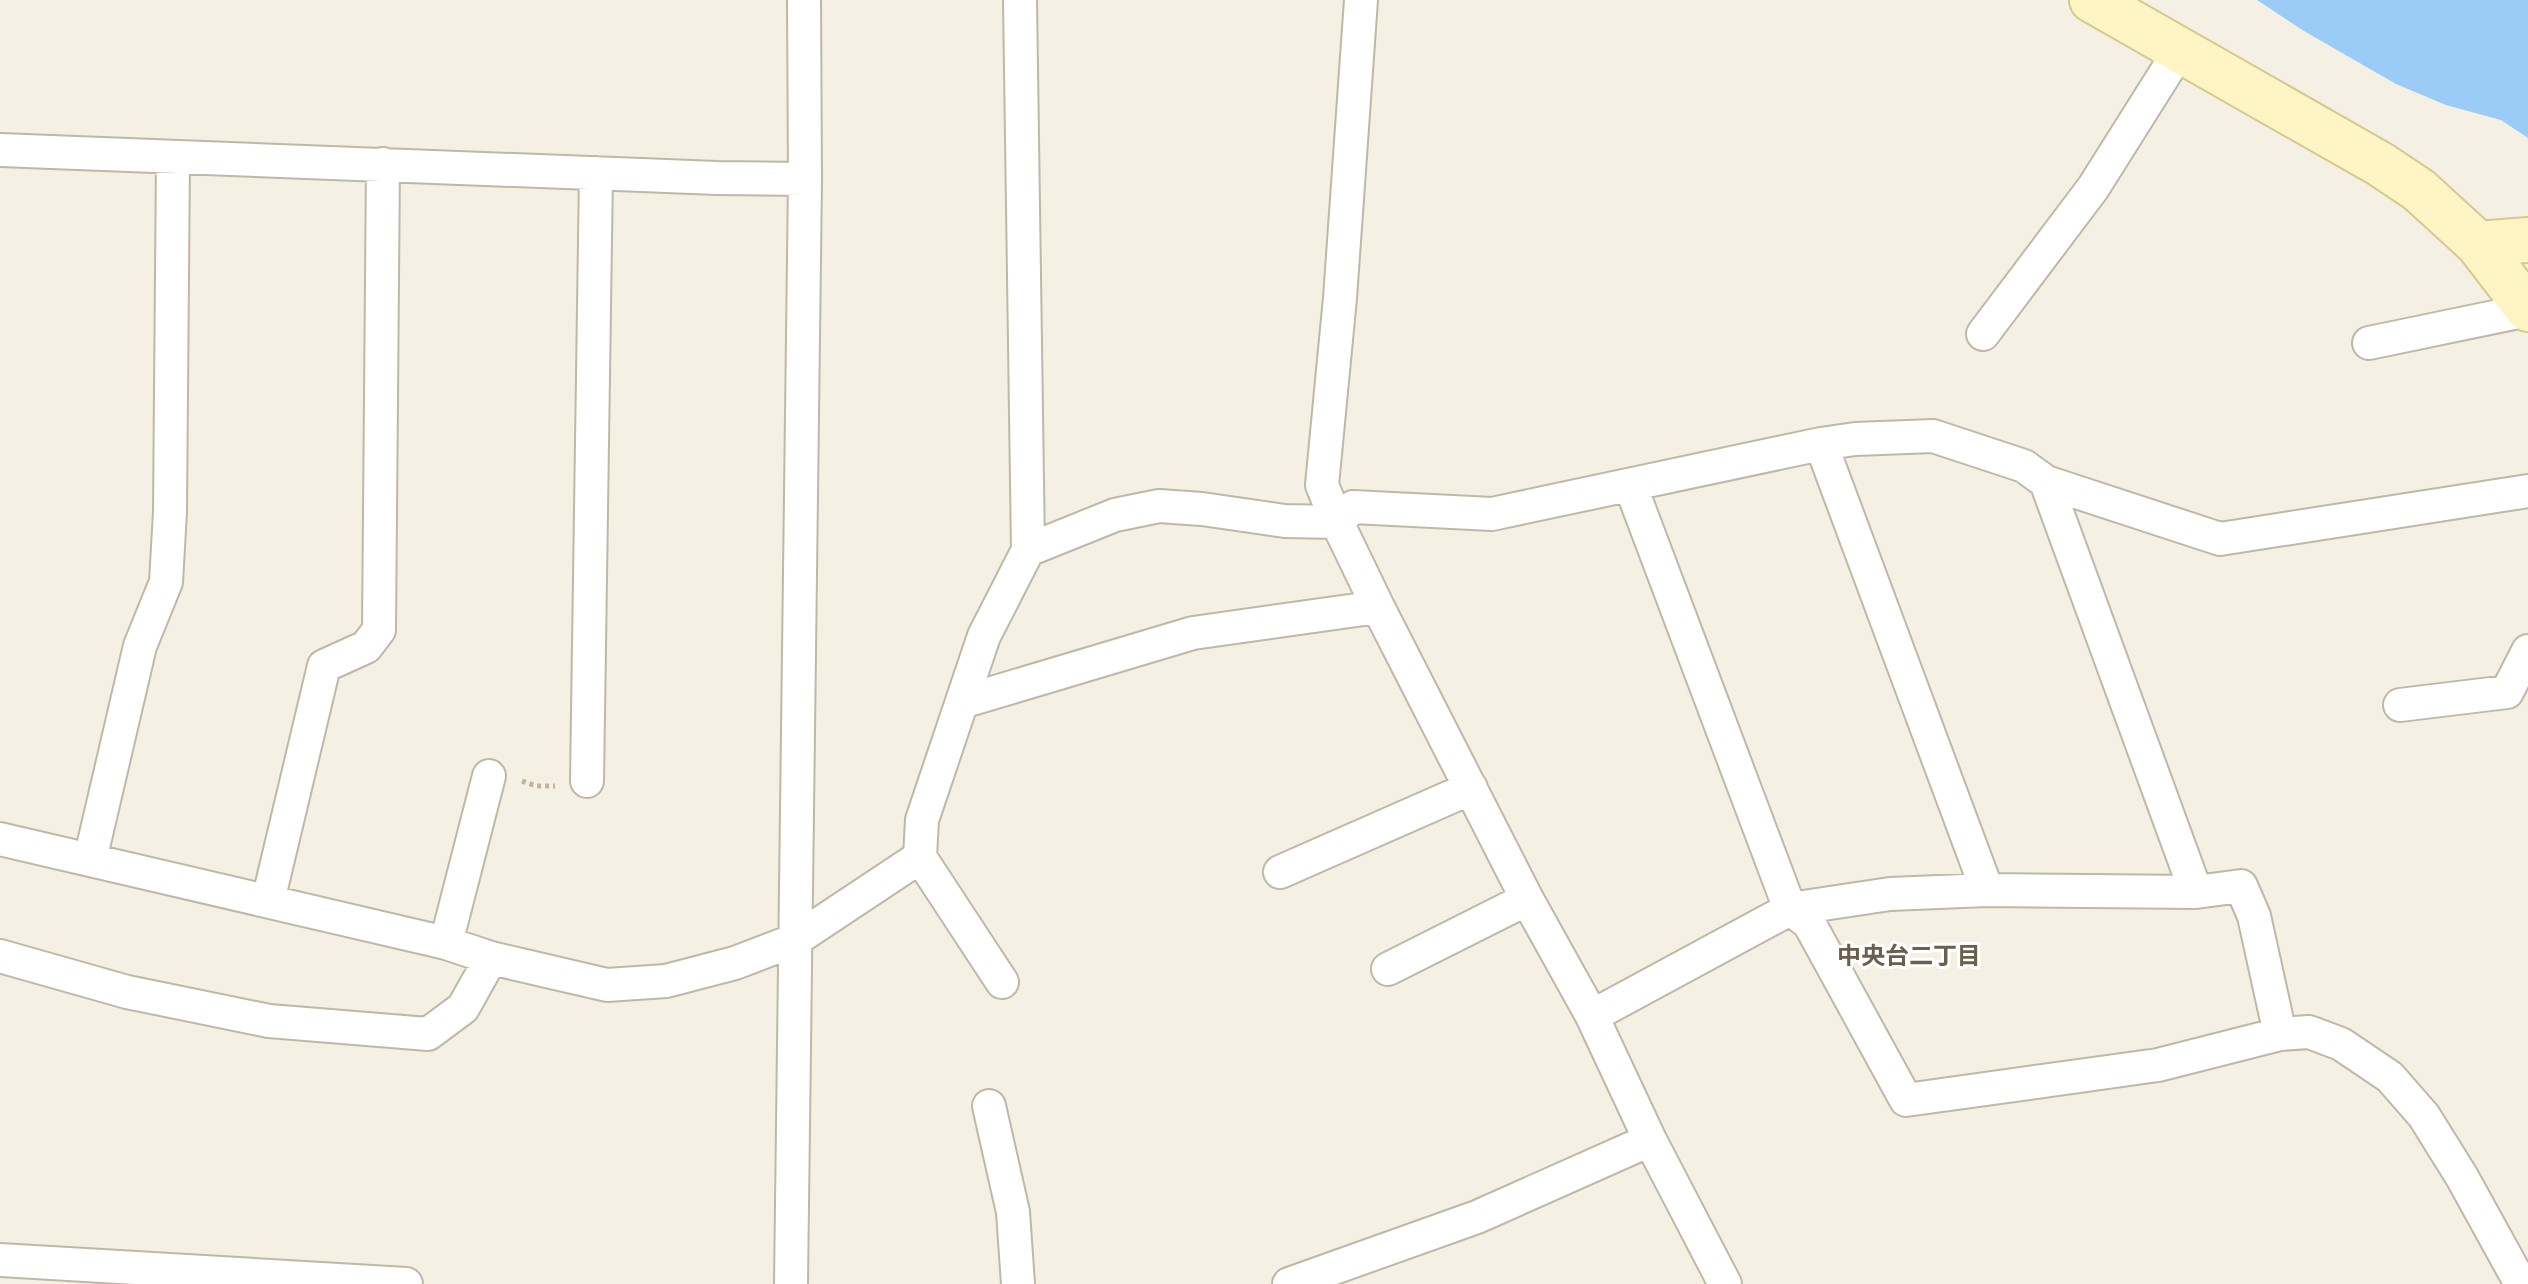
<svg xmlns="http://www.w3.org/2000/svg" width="2528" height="1284" viewBox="0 0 2528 1284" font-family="'Open Sans','Noto Sans JP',sans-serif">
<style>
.water{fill:#9accf7}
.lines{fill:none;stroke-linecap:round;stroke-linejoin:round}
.street-casing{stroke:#c0b8a6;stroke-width:36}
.secondary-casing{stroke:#d7c88f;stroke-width:48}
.path{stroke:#c3b596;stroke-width:5;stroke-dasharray:4 4;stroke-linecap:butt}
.street{stroke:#fff;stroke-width:32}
.secondary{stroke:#fff4c3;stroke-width:44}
.labels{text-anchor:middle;stroke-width:6;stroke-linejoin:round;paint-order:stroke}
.neighbourhood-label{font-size:24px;font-weight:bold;fill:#6a5f4a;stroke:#fff}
</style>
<rect width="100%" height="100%" fill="#f4f0e4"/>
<!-- water -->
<path class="water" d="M 2257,0 L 2528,0 L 2528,138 L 2501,120 L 2446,105 L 2396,84 L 2304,31 Z"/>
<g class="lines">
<!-- street casing -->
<g class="street-casing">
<path id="street" d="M 1020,0 L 1028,550
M 1361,0 L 1340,298 L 1322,485 L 1337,522 L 1378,607 L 1527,899 L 1592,1016 L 1650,1140 L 1725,1284
M 0,150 L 717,178 L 805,179
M 1983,334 L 2093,188 L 2180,50
M 2369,343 L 2528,310
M 1821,444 L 1987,890 L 2196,892 L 2241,886 L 2254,916 L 2280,1034
M 2046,482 L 2196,892
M 1631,487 L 1790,909 L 1809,923 L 1906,1100 L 2158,1065 L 2280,1034 L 2309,1032 L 2341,1044 L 2390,1077 L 2424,1116 L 2462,1177 L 2521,1284
M 962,702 L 1193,633 L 1378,607
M 2400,705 L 2507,692 L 2528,651
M 587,781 L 596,173
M 0,839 L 446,943 L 491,958 L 607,985 L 666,981 L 735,963 L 795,940 L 920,857 L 922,820 L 984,636 L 1028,550 L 1115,515 L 1159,506 L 1202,509 L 1285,521 L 1337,522 L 1353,507 L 1492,514 L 1821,444 L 1855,439 L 1933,436 L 2024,466 L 2046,482 L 2220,539 L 2528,491
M 920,857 L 1002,982
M 90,860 L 140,646 L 166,582 L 170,512 L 173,157
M 1280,872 L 1471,788
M 268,901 L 324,666 L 366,647 L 379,630 L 383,164
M 446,943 L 489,776
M 0,956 L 127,992 L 269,1021 L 428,1034 L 463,1008 L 491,958
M 1388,969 L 1527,899
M 1592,1016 L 1790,909 L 1890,894 L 1987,890
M 989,1106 L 1013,1212 L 1018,1284
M 0,1260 L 406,1284
M 791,1284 L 805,179 L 804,0
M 1289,1284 L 1477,1217 L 1650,1140"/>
</g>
<!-- secondary casing -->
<g class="secondary-casing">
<path id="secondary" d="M 2092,0 L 2380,164 L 2419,190 L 2478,244 L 2528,309
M 2478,244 L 2528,240"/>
</g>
<!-- path -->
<path class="path" d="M 522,781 L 536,786 L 555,786"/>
<!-- street -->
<use href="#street" class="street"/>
<!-- secondary -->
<use href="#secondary" class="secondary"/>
</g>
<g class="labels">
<!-- neighbourhood labels -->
<g class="neighbourhood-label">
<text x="1909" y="964">中央台二丁目</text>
</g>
</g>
</svg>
